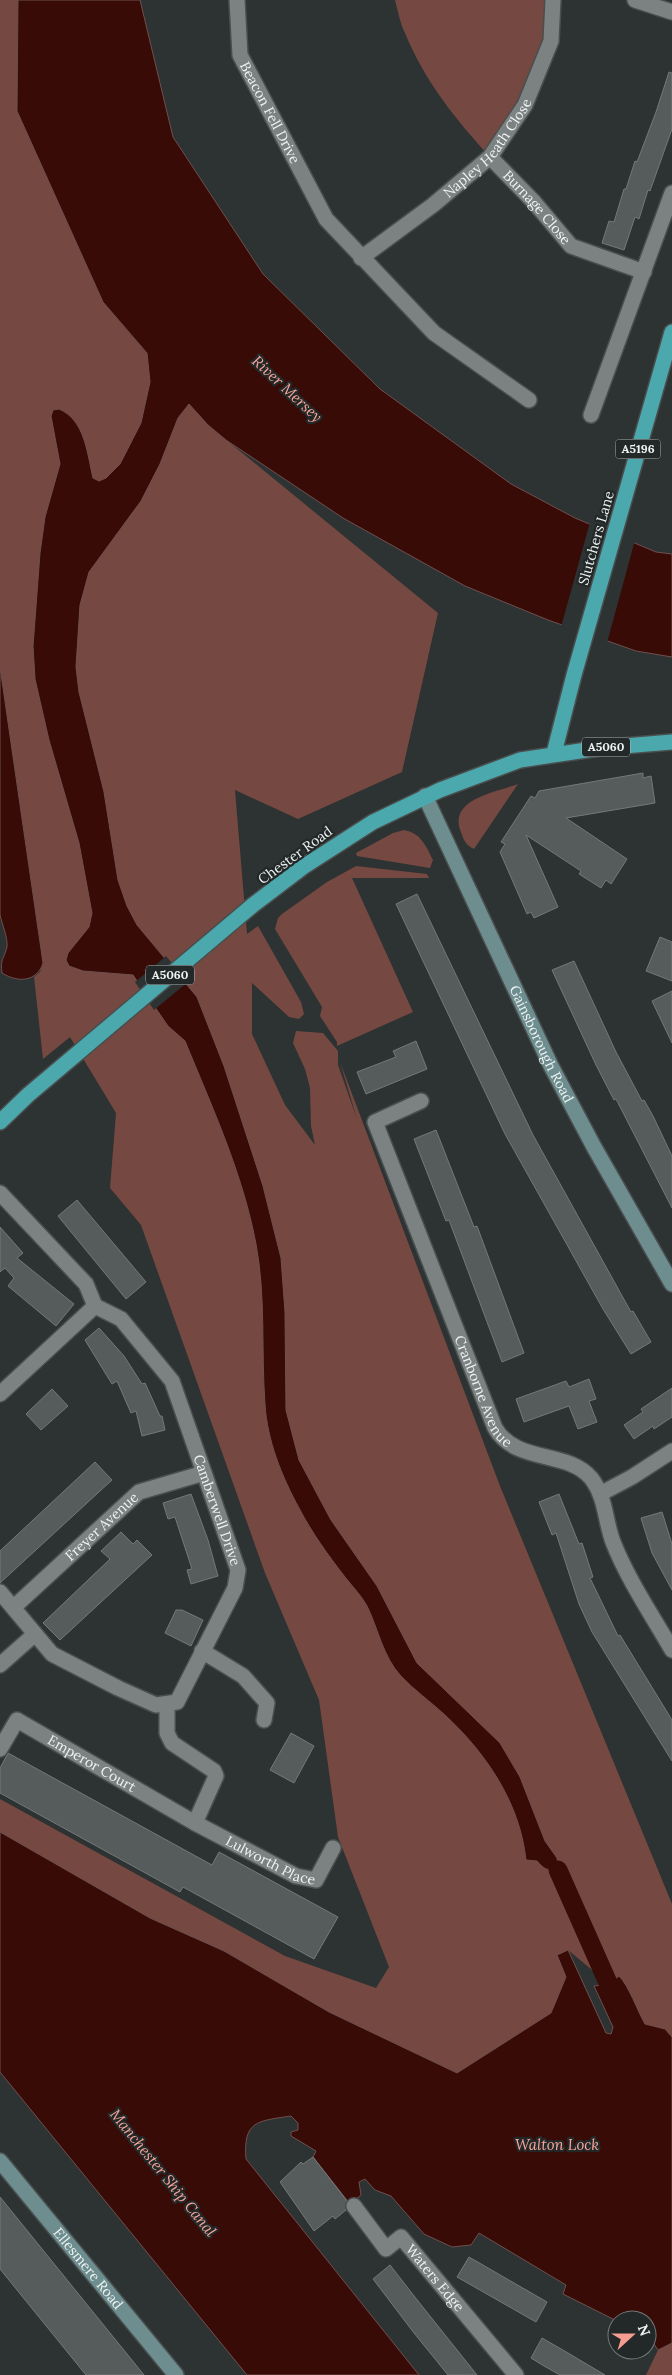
<svg xmlns="http://www.w3.org/2000/svg" width="672" height="2375" viewBox="0 0 672 2375" font-family="Lora,serif">
<style>
.green{fill:#754942}
.water{fill:#380b07;stroke:#6f504e}
.pier{fill:#2d3232}
.lines{fill:none;stroke-linecap:round;stroke-linejoin:round}
.canal{stroke:#380b07;stroke-width:19}
.building{fill:#565c5c;stroke:#737878}
.street-casing{stroke:#494e4e;stroke-width:18}
.secondary-casing{stroke:#494e4e;stroke-width:18}
.highway-casing{stroke:#494e4e;stroke-width:18}
.street{stroke:#7c8282;stroke-width:15}
.secondary{stroke:#6d8d8f;stroke-width:15}
.highway{stroke:#4ba8ac;stroke-width:15}
.labels{text-anchor:middle;stroke-width:4.5;stroke-linejoin:round;paint-order:stroke}
.shield{fill:#232828;stroke:#b1b5b5;stroke-width:1}
.shield-label{font-size:12px;font-weight:bold;fill:#eef2f2}
.street-label{font-size:14px;fill:#eef2f2;stroke:#232828}
.water-label{font-size:15px;font-style:italic;fill:#faa599;stroke:#232828}
</style>
<rect width="100%" height="100%" fill="#2d3232"/>
<!-- green -->
<path class="green" d="M 0,0 L 18,0 L 17,111 L 103,302 L 208,425 L 438,613 L 402,772 L 298,819 L 235,790 L 247,934 L 258,926 L 301,1002 L 304,1014 L 299,1019 L 289,1017 L 252,983 L 252,1034 L 285,1105 L 315,1145 L 311,1126 L 310,1088 L 305,1069 L 293,1043 L 296,1031 L 323,1033 L 338,1051 L 338,1065 L 357,1119 L 340,1062 L 500,1486 L 672,1904 L 672,2037 L 665,2029 L 645,2024 C 637,2010 629,1986 619,1977 L 609,1984 L 568,1950 L 566,1977 L 551,2013 L 457,2073 L 329,2012 L 224,1951 L 150,1918 L 0,1832 L 0,1799 L 285,1956 L 376,1988 L 389,1967 L 338,1837 L 319,1700 L 265,1573 L 141,1225 L 110,1188 L 116,1113 L 70,1037 L 43,1059 L 34,977 L 40,972 L 43,963 L 0,667 Z
M 395,0 L 553,0 L 551,41 L 490,157 C 456,120 424,80 405,33 C 400,23 398,11 395,0 Z
M 518,784 L 474,849 C 466,845 464,841 461,832 C 447,799 497,792 518,784 Z
M 404,830 C 421,833 426,846 433,860 L 430,868 L 357,856 L 356,853 L 393,833 Z
M 356,866 L 427,874 L 429,878 L 352,878 L 413,1012 L 337,1046 L 337,1042 L 320,1016 L 322,1007 L 275,929 L 278,918 L 282,914 L 327,882 Z
M 672,2343 L 672,2375 L 646,2375 L 658,2350 Z"/>
<!-- water -->
<path class="water" d="M 18,0 L 140,0 L 173,137 L 263,274 L 380,389 L 511,484 L 575,518 L 656,552 L 672,554 L 672,657 L 636,651 L 548,620 L 465,586 L 343,518 L 226,440 L 208,425 L 189,404 L 178,418 L 160,464 L 141,501 L 89,572 L 80,605 L 76,667 L 79,692 L 104,792 L 118,880 L 127,906 L 137,925 L 197,997 L 224,1066 L 263,1186 L 281,1258 L 285,1312 L 286,1410 L 299,1460 L 331,1520 L 377,1586 L 417,1663 L 500,1743 L 520,1777 L 545,1841 L 557,1858 L 558,1868 C 548,1872 544,1869 537,1861 L 526,1860 C 520,1803 486,1753 445,1715 C 431,1702 414,1690 401,1676 C 383,1657 378,1628 367,1606 C 361,1595 352,1586 345,1577 C 328,1555 312,1533 299,1508 C 282,1477 267,1440 265,1404 C 261,1351 266,1297 256,1244 C 243,1174 212,1107 185,1041 L 168,1026 L 133,975 L 83,971 L 69,966 L 66,960 L 68,953 L 89,927 L 92,913 L 79,843 L 49,740 L 35,679 L 33,646 L 40,553 L 45,517 L 60,464 L 51,416 L 53,410 L 59,409 C 85,420 87,453 93,478 L 99,481 L 106,478 L 120,464 L 141,423 L 150,382 L 147,353 L 103,302 L 17,111 Z
M 0,667 L 43,963 C 37,982 18,983 2,973 C 0,959 4,959 7,947 C 8,938 2,924 0,915 Z
M 0,1832 L 150,1918 L 224,1951 L 329,2012 L 457,2073 L 551,2013 L 566,1977 L 557,1955 L 568,1950 L 606,2033 L 611,2034 L 613,2027 L 594,1986 L 609,1984 L 619,1976 C 629,1986 637,2010 645,2024 L 665,2029 L 672,2037 L 672,2343 L 658,2350 L 647,2334 L 647,2320 L 617,2321 L 563,2294 L 566,2285 L 479,2233 L 471,2245 L 452,2247 L 424,2234 L 391,2196 L 375,2190 L 365,2179 L 359,2182 L 361,2195 L 350,2204 L 313,2157 L 316,2151 L 291,2136 L 291,2132 L 298,2130 L 298,2123 L 291,2116 C 257,2121 243,2121 246,2159 L 419,2375 L 247,2375 L 0,2072 Z"/>
<!-- pier -->
<path class="pier" d="M 590,522 L 635,540 L 607,643 L 561,627 Z
M 166,956 L 188,982 L 154,1010 L 135,982 Z"/>
<g class="lines">
<!-- canal -->
<path class="canal" d="M 558,1870 L 617,2003"/>
</g>
<!-- building -->
<path class="building" d="M 669,72 L 672,73 L 672,129 L 650,191 L 648,190 L 639,219 L 635,217 L 624,250 L 602,243 L 609,221 L 614,222 L 624,189 L 626,189 L 635,161 L 637,162 L 656,112 Z
M 643,773 L 643,778 L 651,776 L 655,803 L 566,818 L 627,859 L 611,884 L 606,880 L 601,888 L 579,874 L 581,871 L 526,835 L 558,907 L 534,918 L 531,912 L 527,914 L 500,852 L 505,844 L 501,842 L 531,796 L 535,798 L 539,791 Z
M 417,894 L 533,1135 L 631,1312 L 633,1311 L 651,1342 L 631,1354 L 603,1309 L 505,1134 L 396,904 Z
M 660,937 L 672,942 L 672,981 L 646,971 Z
M 574,961 L 616,1052 L 642,1101 L 644,1100 L 653,1116 L 672,1156 L 672,1208 L 616,1099 L 614,1100 L 596,1065 L 552,970 Z
M 672,991 L 672,1043 L 652,1001 Z
M 416,1041 L 427,1069 L 366,1094 L 357,1072 L 396,1057 L 393,1051 Z
M 436,1130 L 474,1227 L 477,1226 L 524,1353 L 502,1362 L 449,1220 L 446,1221 L 414,1139 Z
M 77,1200 L 146,1282 L 126,1299 L 58,1216 Z
M 0,1227 L 23,1253 L 17,1258 L 74,1304 L 56,1326 L 8,1286 L 14,1278 L 5,1268 L 0,1272 Z
M 99,1328 L 124,1356 L 142,1384 L 145,1383 L 160,1416 L 162,1416 L 165,1430 L 142,1436 L 136,1411 L 131,1413 L 117,1381 L 112,1384 L 85,1340 Z
M 589,1379 L 596,1399 L 589,1401 L 597,1422 L 578,1429 L 569,1406 L 524,1422 L 516,1399 L 566,1381 L 569,1387 Z
M 672,1388 L 672,1417 L 654,1429 L 653,1426 L 634,1439 L 624,1425 L 643,1412 L 641,1409 Z
M 52,1389 L 68,1406 L 41,1430 L 26,1414 Z
M 95,1462 L 112,1480 L 0,1583 L 0,1551 Z
M 191,1494 L 208,1540 L 218,1576 L 191,1584 L 187,1570 L 192,1569 L 175,1517 L 168,1519 L 163,1503 Z
M 559,1494 L 579,1544 L 582,1543 L 593,1577 L 590,1578 L 618,1636 L 620,1635 L 672,1720 L 672,1761 L 592,1632 L 579,1604 L 556,1533 L 552,1535 L 539,1502 Z
M 662,1512 L 672,1544 L 672,1590 L 652,1553 L 641,1518 Z
M 121,1532 L 133,1544 L 137,1540 L 152,1555 L 60,1640 L 43,1623 L 110,1559 L 101,1551 Z
M 176,1610 L 182,1610 L 203,1620 L 191,1646 L 165,1633 Z
M 291,1733 L 314,1746 L 294,1783 L 270,1770 Z
M 8,1753 L 212,1865 L 219,1852 L 338,1917 L 314,1959 L 183,1887 L 180,1892 L 0,1793 L 0,1768 Z
M 313,2157 L 347,2201 L 346,2210 L 335,2219 L 333,2216 L 314,2231 L 280,2182 L 301,2162 L 303,2164 Z
M 0,2197 L 144,2375 L 86,2375 L 0,2269 Z
M 469,2257 L 547,2302 L 536,2322 L 457,2277 Z
M 390,2265 L 418,2301 L 477,2375 L 448,2375 L 414,2333 L 373,2279 Z
M 542,2338 L 568,2353 L 605,2375 L 560,2375 L 544,2366 L 531,2358 Z"/>
<g class="lines">
<!-- street casing -->
<g class="street-casing">
<g id="street">
<path id="s1" d="M 237,0 L 240,55 L 326,219 L 434,333 L 529,400"/>
<path d="M 635,0 L 672,12"/>
<path id="s2" d="M 490,157 L 534,202 L 571,246 L 644,272"/>
<path id="s3" d="M 361,258 L 433,205 L 490,157 L 525,105 L 551,41 L 553,0"/>
<path d="M 591,415 L 672,193"/>
<path id="s4" d="M 421,1101 L 375,1122 L 495,1428 C 516,1464 568,1450 591,1478 C 606,1497 605,1521 613,1542 C 628,1580 652,1615 672,1650"/>
<path id="s5" d="M 0,1193 L 86,1284 L 95,1306 L 121,1319 L 172,1381 L 238,1570 L 235,1588 L 177,1702 L 156,1705 L 118,1688 L 52,1654 L 0,1592"/>
<path d="M 0,1394 L 95,1306"/>
<path d="M 600,1494 L 632,1477 L 672,1451"/>
<path id="s6" d="M 14,1607 L 139,1492 L 204,1473"/>
<path d="M 202,1651 L 243,1676 L 267,1703 L 264,1720"/>
<path d="M 0,1665 L 35,1634"/>
<path d="M 167,1704 L 167,1733 L 172,1743 L 214,1771 L 216,1776 L 195,1823"/>
<path id="s7" d="M 0,1749 L 17,1720 L 195,1823 L 296,1876 L 316,1880 L 333,1848"/>
<path id="s8" d="M 354,2206 L 386,2249 L 401,2237 L 516,2375"/>
</g>
</g>
<!-- secondary casing -->
<g class="secondary-casing">
<g id="secondary">
<path id="s9" d="M 425,796 L 551,1066 L 594,1147 L 672,1284"/>
<path id="s10" d="M 0,2161 L 176,2375"/>
</g>
</g>
<!-- highway casing -->
<g class="highway-casing">
<path id="highway" d="M 554,753 L 574,675 L 672,332
M 0,1122 L 28,1095 L 253,905 L 303,867 L 373,822 L 440,790 L 520,760 L 600,748 L 672,742"/>
</g>
<!-- street -->
<use href="#street" class="street"/>
<!-- secondary -->
<use href="#secondary" class="secondary"/>
<!-- highway -->
<use href="#highway" class="highway"/>
</g>
<g class="labels">
<!-- shield labels -->
<g class="shield">
<rect x="615.5" y="439.5" width="45" height="19" rx="4"/>
<rect x="582" y="737.5" width="48" height="19" rx="4"/>
<rect x="146" y="965.5" width="48" height="19" rx="4"/>
</g>
<g class="shield-label">
<text x="638" y="453">A5196</text>
<text x="606" y="751">A5060</text>
<text x="170" y="979">A5060</text>
</g>
<!-- street labels -->
<g class="street-label">
<text dy="5" stroke="none"><textPath href="#s1" startOffset="120">Beacon Fell Drive</textPath></text>
<text dy="5" stroke="none"><textPath href="#s3" startOffset="169">Napley Heath Close</textPath></text>
<text dy="5" stroke="none"><textPath href="#s2" startOffset="69">Burnage Close</textPath></text>
<text transform="translate(596 538) rotate(-74)" y="5">Slutchers Lane</text>
<text transform="translate(295 855) rotate(-36)" y="5">Chester Road</text>
<text dy="5" stroke="none"><textPath href="#s9" startOffset="274">Gainsborough Road</textPath></text>
<text dy="5" stroke="none"><textPath href="#s4" startOffset="341">Cranborne Avenue</textPath></text>
<text dy="5" stroke="none"><textPath href="#s5" startOffset="395">Camberwell Drive</textPath></text>
<text dy="5" stroke="none"><textPath href="#s6" startOffset="119">Freyer Avenue</textPath></text>
<text dy="5" stroke="none"><textPath href="#s7" startOffset="120">Emperor Court</textPath></text>
<text dy="5" stroke="none"><textPath href="#s7" startOffset="324">Lulworth Place</textPath></text>
<text dy="5" stroke="none"><textPath href="#s10" startOffset="139">Ellesmere Road</textPath></text>
<text dy="5" stroke="none"><textPath href="#s8" startOffset="126">Waters Edge</textPath></text>
</g>
<!-- water labels -->
<g class="water-label">
<text transform="translate(287 389) rotate(43)" y="5">River Mersey</text>
<text x="557" y="2150">Walton Lock</text>
<text transform="translate(163 2173) rotate(51)" y="5">Manchester Ship Canal</text>
</g>
</g>
<!-- north arrow -->
<g transform="translate(632 2335) rotate(69)"><circle r="24" fill="#232828" stroke="#747979"/>
<path d="M0-4L9 19L0 12L-9 19Z" fill="#f59d90"/>
<text y="-8" font-size="14" font-weight="bold" text-anchor="middle" fill="#eef2f2">N</text>
</g>
</svg>
